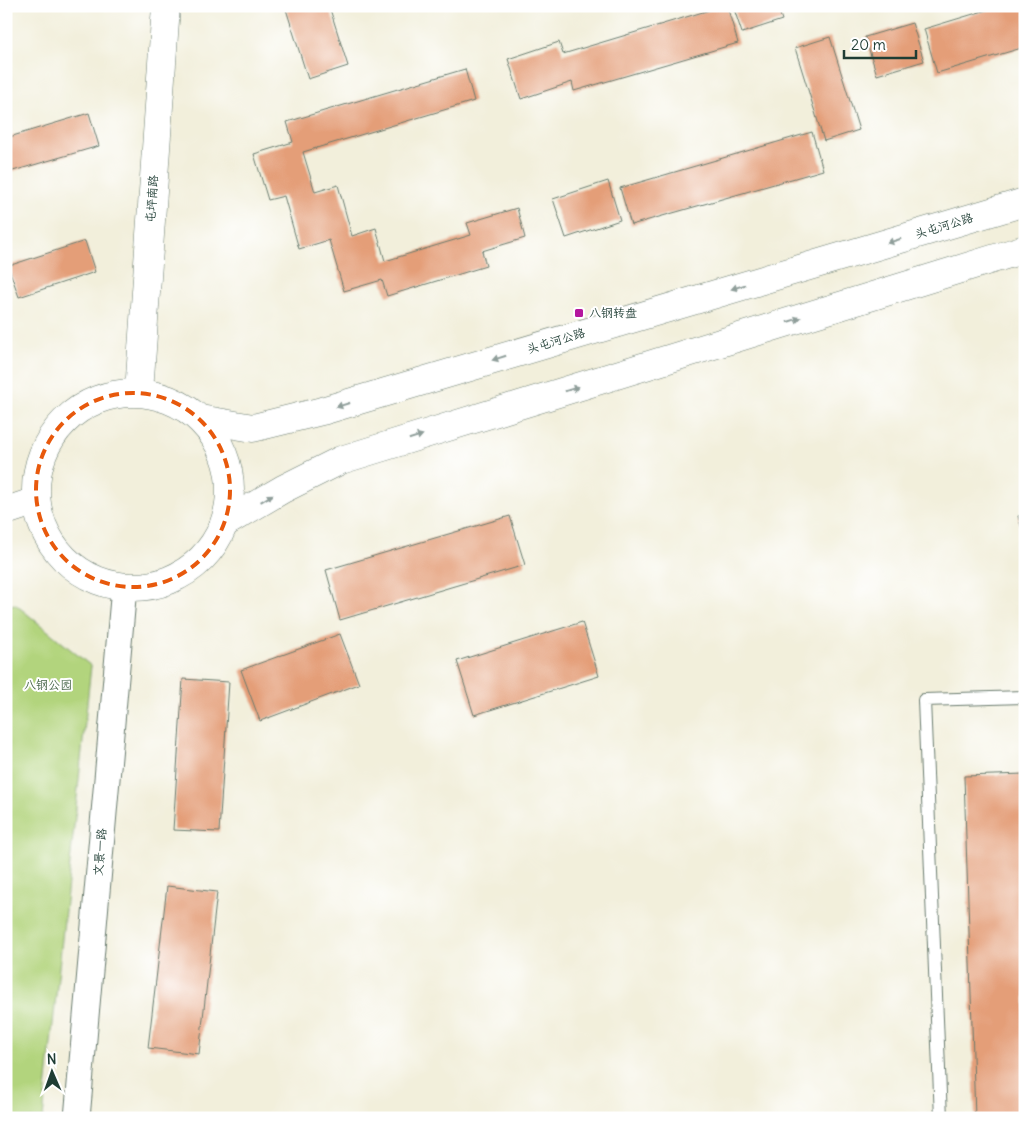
<svg xmlns="http://www.w3.org/2000/svg" width="1031" height="1124" viewBox="0 0 1031 1124" font-family="Delius,'LXGW WenKai TC',sans-serif">
<style>
.green{fill:#b2d47d;stroke:#688858}
.building{fill:#e49e78}
.lines{fill:none;stroke-linecap:round;stroke-linejoin:round}
.lane-casing{stroke:#697b6e;stroke-width:14}
.street-casing{stroke:#697b6e;stroke-width:27}
.secondary-casing{stroke:#697b6e;stroke-width:29}
.primary-casing{stroke:#697b6e;stroke-width:29}
.lane{stroke:#fff;stroke-width:12}
.street{stroke:#fff;stroke-width:25}
.secondary{stroke:#fff;stroke-width:28}
.primary{stroke:#fff;stroke-width:28}
.oneway{fill:#8f9e9a}
.marked{fill:none;stroke:#e8590c;stroke-width:4;stroke-dasharray:10 6;stroke-linejoin:round}
.poi-dot{fill:#b5179e;stroke:#fff;stroke-width:2}
.labels{text-anchor:middle;stroke-width:4;stroke-linejoin:round;paint-order:stroke}
.street-label{font-size:12px;fill:#1f3d34;stroke:#fff}
.poi-label{font-size:12px;fill:#1f3d34;stroke:#fff;text-anchor:start}
.park-label{font-size:12px;fill:#446346;stroke:#fff}
</style>
<rect width="100%" height="100%" fill="#fff"/>
<filter id="ink" filterUnits="userSpaceOnUse"><feTurbulence type="fractalNoise" baseFrequency=".02" numOctaves="2"/><feDisplacementMap in="SourceGraphic" scale="10" xChannelSelector="R" yChannelSelector="G"/><feConvolveMatrix kernelMatrix="1 2 1 2 8 2 1 2 1" color-interpolation-filters="sRGB"/></filter>
<filter id="wash" filterUnits="userSpaceOnUse"><feTurbulence type="fractalNoise" baseFrequency=".0096" numOctaves="4" result="noise"/><feDisplacementMap in="SourceGraphic" scale="20" xChannelSelector="R" yChannelSelector="G"/><feGaussianBlur stdDeviation="1.12" result="paint"/><feColorMatrix in="noise" values="0 0 0 0 0 0 0 0 0 0 0 0 0 0 0 0 0 1.4 0 .05"/><feComposite in="paint" operator="in"/></filter>
<g filter="url(#wash)">
<rect width="100%" height="100%" fill="#f2efdb"/>
<!-- green -->
<path class="green" d="M 15,604 L 91,666 L 43,1118 L 6,1118 L 6,606 Z"/>
<g id="blocks">
<!-- building -->
<path class="building" d="M 285,6 L 329,6 L 348,66 L 308,79 Z
M 723,6 L 727,6 L 738,43 L 574,91 L 572,82 L 521,99 L 508,59 L 559,42 L 563,54 Z
M 733,6 L 777,6 L 782,20 L 742,33 Z
M 1000,6 L 1025,6 L 1025,47 L 937,73 L 924,29 Z
M 912,23 L 924,61 L 877,75 L 865,37 Z
M 830,37 L 859,130 L 824,141 L 795,48 Z
M 465,69 L 474,101 L 303,152 L 315,192 L 338,185 L 352,236 L 376,228 L 385,261 L 471,235 L 467,223 L 517,208 L 525,238 L 482,251 L 486,266 L 387,296 L 382,280 L 344,291 L 329,240 L 299,249 L 284,196 L 268,200 L 254,154 L 293,142 L 287,122 Z
M 89,113 L 99,146 L 6,173 L 6,138 Z
M 812,132 L 823,170 L 631,225 L 620,188 Z
M 608,181 L 620,220 L 566,238 L 553,199 Z
M 85,241 L 95,272 L 19,297 L 8,266 Z
M 1025,514 L 1025,536 L 1024,536 L 1018,516 Z
M 510,516 L 525,565 L 340,620 L 326,570 Z
M 582,622 L 599,676 L 474,715 L 457,661 Z
M 340,634 L 359,684 L 260,721 L 241,670 Z
M 183,679 L 229,682 L 219,832 L 173,830 Z
M 1025,774 L 1025,1118 L 975,1118 L 964,776 Z
M 167,886 L 217,892 L 199,1054 L 148,1048 Z"/>
</g>
</g>
<g filter="url(#ink)">
<use href="#blocks" fill-opacity="0" stroke="#697b6e" stroke-width="1"/>
<g class="lines">
<!-- lane casing -->
<g class="lane-casing">
<path id="lane" d="M 941,1118 L 924,700 L 1025,697"/>
</g>
<!-- street casing -->
<g class="street-casing">
<path id="street" d="M 77,1118 L 124,587"/>
</g>
<!-- secondary casing -->
<g class="secondary-casing">
<path id="secondary" d="M 139,392 L 166,6
M 6,511 L 36,501"/>
</g>
<!-- primary casing -->
<g class="primary-casing">
<path id="primary" d="M36 490a97 97 0 1 1 194 0a97 97 0 1 1-194 0Z
M 200,419 L 253,428 L 322,411 L 1025,202
M 225,523 L 283,489 L 341,460 L 1025,249"/>
</g>
<!-- lane -->
<use href="#lane" class="lane"/>
<!-- street -->
<use href="#street" class="street"/>
<!-- secondary -->
<use href="#secondary" class="secondary"/>
<!-- primary -->
<use href="#primary" class="primary"/>
</g>
<!-- one-way arrows -->
<defs><path id="oneway-solid" d="M-6-.8H1V-3.2L6.5 0L1 3.2V.8H-6Z" transform="scale(1.25)"/></defs>
<g class="oneway">
<use href="#oneway-solid" transform="translate(894 241) rotate(163)"/>
<use href="#oneway-solid" transform="translate(738 287) rotate(163)"/>
<use href="#oneway-solid" transform="translate(794 320) rotate(-17)"/>
<use href="#oneway-solid" transform="translate(499 358) rotate(163)"/>
<use href="#oneway-solid" transform="translate(572 389) rotate(-17)"/>
<use href="#oneway-solid" transform="translate(343 405) rotate(163)"/>
<use href="#oneway-solid" transform="translate(416 437) rotate(-17)"/>
<use href="#oneway-solid" transform="translate(267 498) rotate(-31)"/>
</g>
</g>
<!-- marked area -->
<path class="marked" d="M36 490a97 97 0 1 1 194 0a97 97 0 1 1-194 0Z"/>
<!-- markers -->
<rect class="poi-dot" x="574" y="308" width="10" height="10" rx="2.5"/>
<g class="labels">
<!-- street labels -->
<g class="street-label">
<text transform="translate(152 199) rotate(-86)" y="4">屯坪南路</text>
<text transform="translate(944 226) rotate(-17)" y="4">头屯河公路</text>
<text transform="translate(556 341) rotate(-17)" y="4">头屯河公路</text>
<text transform="translate(100 852) rotate(-85)" y="4">文景一路</text>
</g>
<!-- poi labels -->
<g class="poi-label">
<text x="589" y="317">八钢转盘</text>
</g>
<!-- park labels -->
<g class="park-label">
<text x="48" y="689">八钢公园</text>
</g>
</g>
<!-- margin -->
<rect width="1031" height="1124" fill="none" stroke="#fff" stroke-width="25"/>
<!-- north arrow -->
<g transform="translate(52 1072) rotate(358)" stroke="#ffffff" stroke-width="4" paint-order="stroke">
<path d="M0-4L9 19L0 12L-9 19Z" fill="#1f3d34"/>
<text y="-8" font-size="14" font-weight="bold" text-anchor="middle" fill="#1f3d34">N</text>
</g>
<!-- scale -->
<path d="M844 50v8h72v-8" fill="none" stroke="#1f3d34" stroke-width="2.5"/>
<text x="851" y="50" font-size="15" fill="#1f3d34" stroke="#ffffff" stroke-width="4" paint-order="stroke">20 m</text>
</svg>
